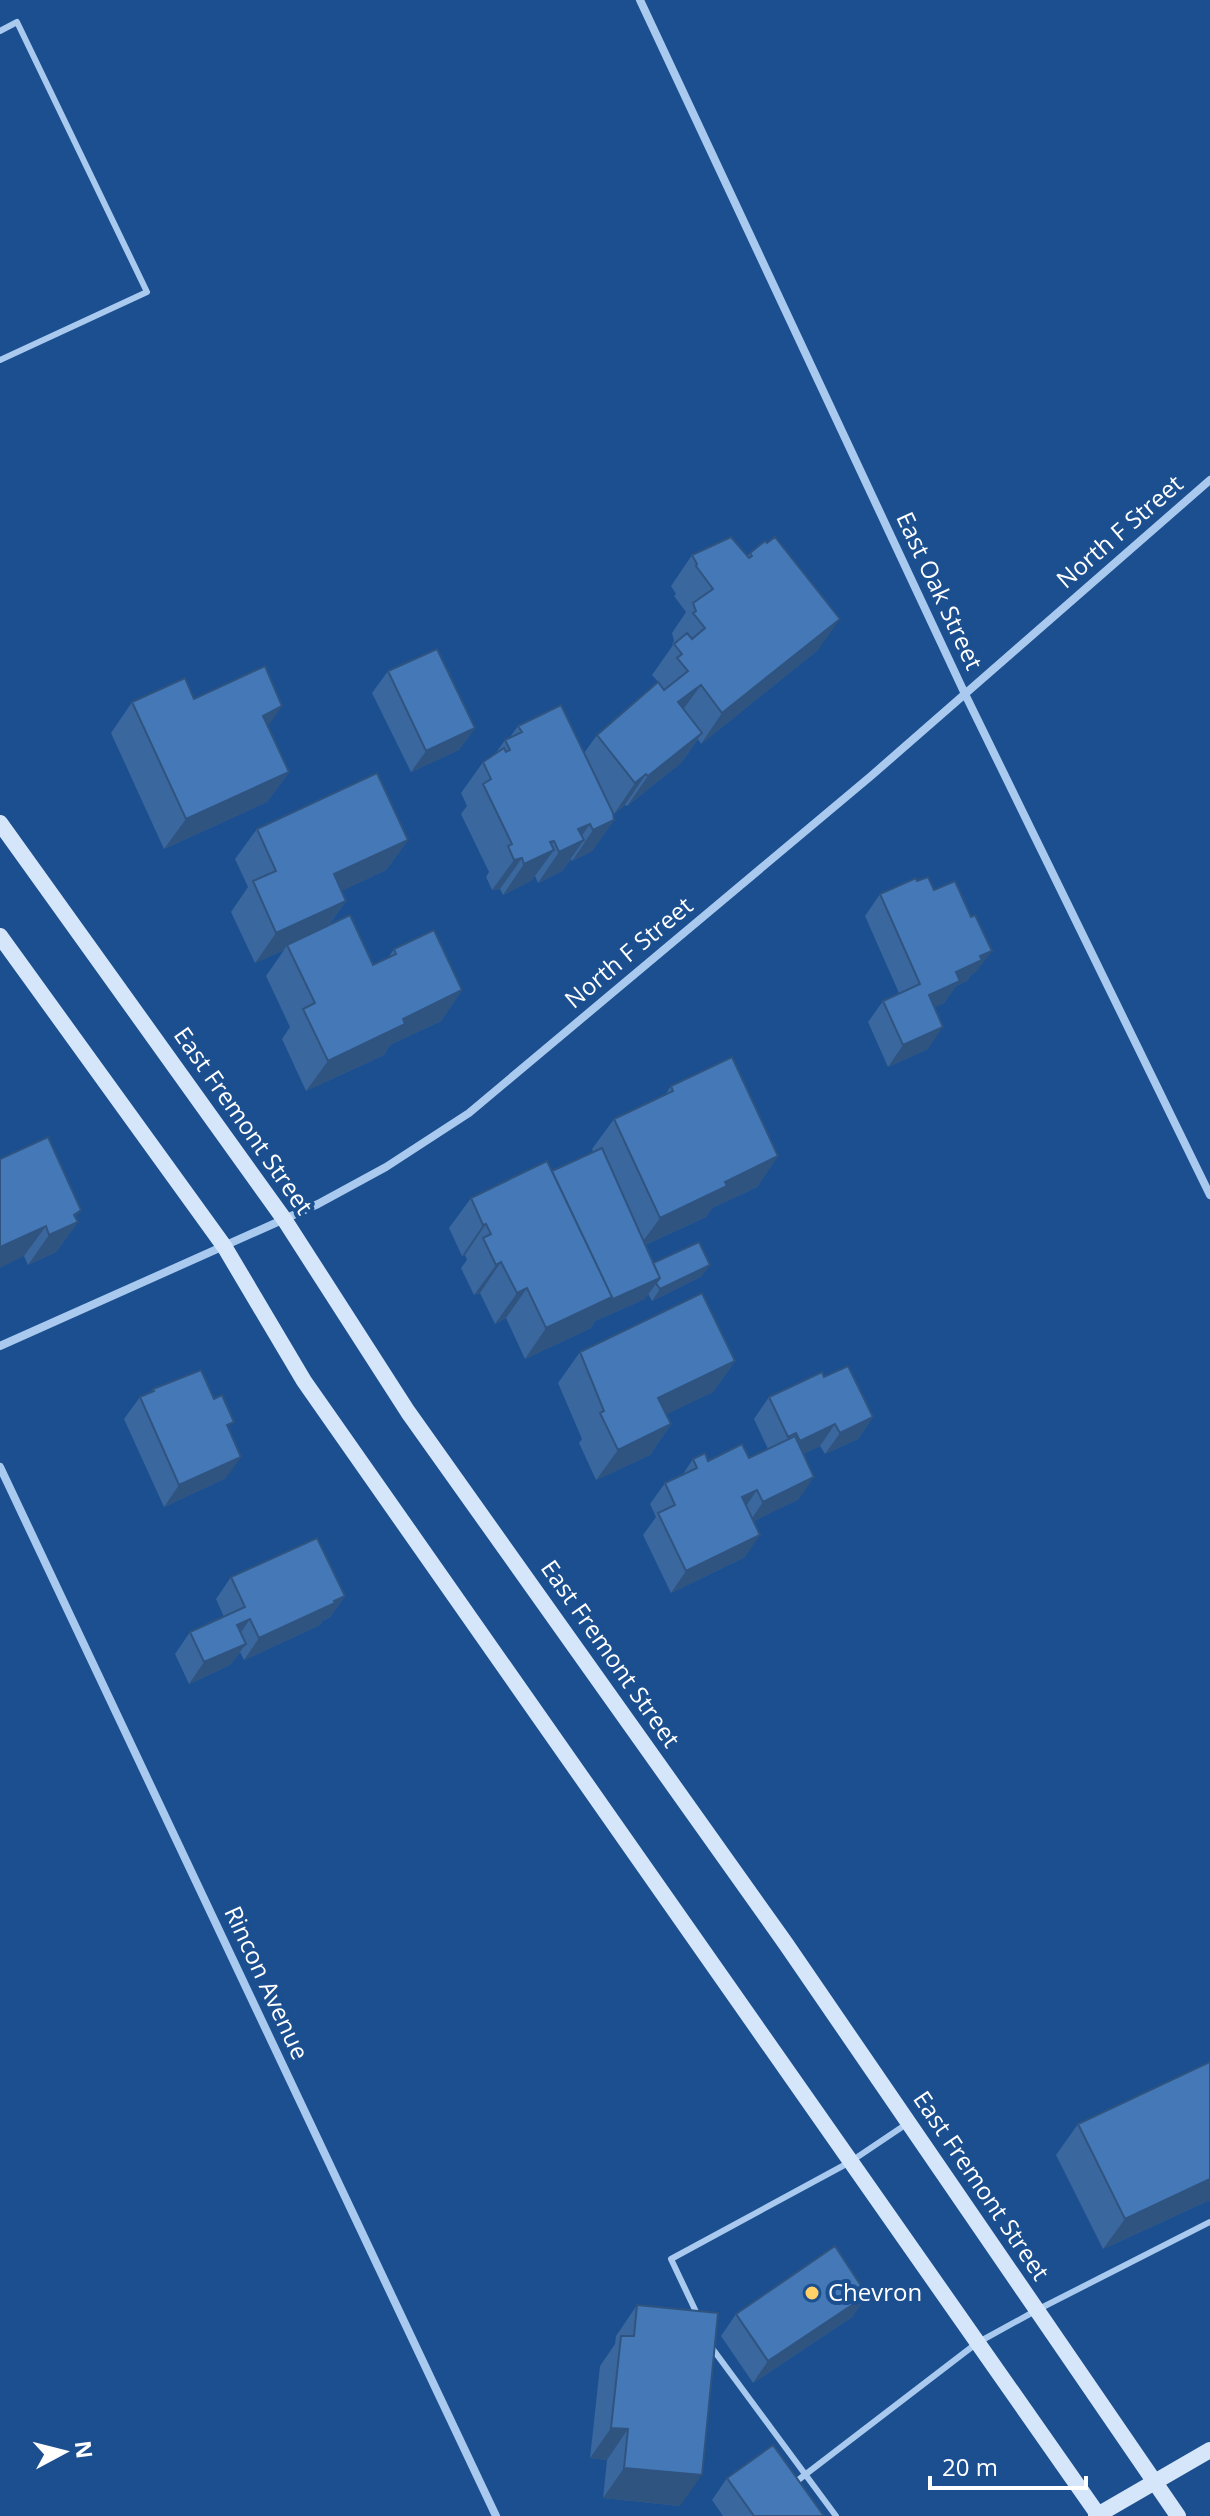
<svg xmlns="http://www.w3.org/2000/svg" width="1210" height="2516" viewBox="0 0 1210 2516" font-family="'Open Sans',sans-serif">
<style>
.lines{fill:none;stroke-linecap:round;stroke-linejoin:round}
.lane{stroke:#a9c9ee;stroke-width:6}
.street{stroke:#a9c9ee;stroke-width:8}
.secondary{stroke:#d6e6fa;stroke-width:16}
.wall{fill:#3a679d}
.shaded-wall{fill:#305480}
.building{fill:#4478b7;stroke:#305480;stroke-width:2}
.poi-dot{fill:#ffd166;stroke:#1b4f8f;stroke-width:3}
.labels{text-anchor:middle;stroke-width:8;stroke-linejoin:round;paint-order:stroke}
.street-label{font-size:24px;fill:#fff;stroke:#1b4f8f}
.poi-label{font-size:24px;fill:#fff;stroke:#1b4f8f;text-anchor:start}
</style>
<rect width="100%" height="100%" fill="#1b4f8f"/>
<g class="lines">
<!-- lane -->
<path class="lane" d="M 0,31 L 17,22 L 147,292 L 0,360
M 698,2316 L 671,2259 L 850,2162 L 908,2123
M 712,2348 L 836,2516
M 793,2484 L 977,2343 L 1037,2310 L 1210,2222"/>
<!-- street -->
<path class="street" d="M 640,0 L 965,694 L 1210,1195
M 0,1346 L 318,1204 L 386,1167 L 469,1113 L 871,776 L 1210,480
M 0,1467 L 496,2516"/>
<!-- secondary -->
<path class="secondary" d="M 0,823 L 284,1219 L 408,1412 L 786,1944 L 1178,2516
M 0,936 L 224,1246 L 304,1381 L 1099,2516
M 1096,2516 L 1210,2450"/>
</g>
<!-- wall -->
<path class="wall" d="M 750,553 L 818,650 L 701,744 L 698,739 L 681,763 L 627,806 L 625,805 L 614,814 L 611,811 L 614,820 L 592,851 L 572,861 L 571,859 L 562,871 L 538,883 L 535,876 L 532,880 L 503,895 L 500,889 L 492,890 L 486,877 L 489,872 L 461,814 L 467,806 L 461,793 L 483,762 L 495,754 L 505,740 L 510,737 L 518,726 L 584,753 L 597,735 L 660,684 L 652,675 L 673,645 L 672,644 L 674,641 L 672,633 L 686,612 L 674,596 L 676,594 L 671,586 L 692,555 L 747,556 Z
M 388,671 L 475,728 L 459,750 L 411,772 L 372,693 Z
M 194,699 L 268,726 L 289,772 L 267,802 L 164,849 L 111,733 L 132,702 Z
M 257,829 L 408,840 L 386,870 L 341,891 L 346,901 L 328,926 L 373,965 L 388,958 L 394,949 L 462,990 L 441,1021 L 390,1045 L 384,1055 L 306,1091 L 282,1039 L 290,1027 L 266,976 L 284,950 L 255,963 L 231,912 L 248,887 L 235,859 Z
M 917,881 L 934,890 L 976,972 L 971,975 L 967,981 L 956,986 L 944,1003 L 934,1007 L 928,1049 L 888,1067 L 868,1022 L 883,1001 L 899,993 L 865,916 L 880,894 Z
M 671,1086 L 778,1156 L 757,1187 L 712,1208 L 706,1217 L 645,1245 L 653,1263 L 702,1276 L 652,1301 L 648,1294 L 645,1299 L 595,1321 L 591,1328 L 525,1359 L 506,1318 L 495,1324 L 480,1293 L 474,1295 L 461,1268 L 467,1260 L 465,1255 L 462,1256 L 449,1228 L 471,1198 L 552,1171 L 593,1152 L 592,1149 L 614,1119 L 665,1095 Z
M 0,1159 L 76,1218 L 78,1222 L 56,1252 L 28,1265 L 24,1256 Z
M 580,1352 L 735,1361 L 713,1392 L 666,1414 L 671,1424 L 650,1455 L 596,1480 L 579,1443 L 582,1439 L 558,1383 Z
M 824,1377 L 873,1417 L 858,1439 L 825,1454 L 820,1446 L 803,1454 L 799,1499 L 754,1521 L 745,1557 L 671,1593 L 643,1535 L 656,1517 L 650,1504 L 665,1483 L 683,1474 L 693,1459 L 708,1461 L 749,1458 L 768,1449 L 754,1419 L 769,1397 Z
M 153,1389 L 229,1429 L 226,1478 L 164,1507 L 124,1419 L 140,1397 L 150,1393 Z
M 231,1577 L 345,1596 L 330,1617 L 322,1621 L 320,1625 L 244,1660 L 240,1652 L 230,1665 L 189,1684 L 175,1654 L 190,1632 L 224,1617 L 216,1599 Z
M 1210,2062 L 1210,2200 L 1103,2249 L 1056,2155 L 1078,2124 Z
M 867,2295 L 852,2317 L 753,2383 L 721,2336 L 736,2314 Z
M 637,2305 L 680,2506 L 603,2498 L 607,2460 L 590,2458 L 600,2366 L 615,2344 L 616,2336 Z
M 727,2478 L 824,2516 L 723,2516 L 712,2500 Z"/>
<!-- shaded-wall -->
<path class="shaded-wall" d="M 840,619 L 818,650 L 701,744 L 722,713 Z
M 701,685 L 679,715 L 678,702 Z
M 282,706 L 261,736 L 263,716 Z
M 475,728 L 459,750 L 411,772 L 426,751 Z
M 702,733 L 681,763 L 627,806 L 648,776 Z
M 289,772 L 267,802 L 164,849 L 186,819 Z
M 646,774 L 625,805 L 614,814 L 635,783 Z
M 614,820 L 592,851 L 572,861 L 593,830 Z
M 590,824 L 576,844 L 584,840 L 562,871 L 538,883 L 559,852 L 578,829 Z
M 408,840 L 386,870 L 312,905 L 334,874 Z
M 554,841 L 546,853 L 554,850 L 532,880 L 503,895 L 524,864 L 550,842 Z
M 522,858 L 500,889 L 492,890 L 514,860 Z
M 346,901 L 324,931 L 287,945 L 284,950 L 255,963 L 276,933 Z
M 992,951 L 976,972 L 971,975 L 967,981 L 956,986 L 944,1003 L 914,1017 L 929,995 L 956,972 L 980,956 Z
M 462,990 L 441,1021 L 390,1045 L 384,1055 L 306,1091 L 328,1061 L 403,1019 Z
M 943,1027 L 928,1049 L 888,1067 L 903,1045 Z
M 778,1156 L 757,1187 L 712,1208 L 706,1217 L 638,1248 L 660,1218 L 725,1182 Z
M 81,1210 L 71,1225 L 78,1222 L 56,1252 L 28,1265 L 49,1235 Z
M 486,1224 L 465,1255 L 462,1256 L 483,1225 Z
M 46,1226 L 24,1256 L 0,1268 L 0,1247 Z
M 501,1262 L 480,1293 L 474,1295 L 496,1265 Z
M 710,1265 L 702,1276 L 652,1301 L 660,1289 Z
M 660,1278 L 645,1299 L 595,1321 L 591,1328 L 525,1359 L 546,1328 L 612,1297 Z
M 527,1288 L 506,1318 L 495,1324 L 517,1293 Z
M 735,1361 L 713,1392 L 637,1429 L 658,1398 Z
M 873,1417 L 858,1439 L 825,1454 L 840,1433 Z
M 671,1424 L 650,1455 L 596,1480 L 618,1450 Z
M 835,1424 L 820,1446 L 785,1463 L 800,1441 Z
M 241,1457 L 226,1478 L 164,1507 L 179,1485 Z
M 814,1477 L 799,1499 L 748,1524 L 763,1502 Z
M 757,1490 L 742,1512 L 742,1497 Z
M 760,1535 L 745,1557 L 671,1593 L 686,1571 Z
M 345,1596 L 330,1617 L 322,1621 L 320,1625 L 244,1660 L 259,1638 Z
M 250,1619 L 235,1641 L 237,1625 Z
M 246,1644 L 230,1665 L 189,1684 L 204,1662 Z
M 1210,2179 L 1210,2200 L 1103,2249 L 1125,2219 Z
M 867,2295 L 852,2317 L 753,2383 L 768,2361 Z
M 611,2428 L 628,2429 L 607,2460 L 590,2458 Z
M 624,2468 L 702,2475 L 680,2506 L 603,2498 Z"/>
<!-- building -->
<path class="building" d="M 731,537 L 749,558 L 752,556 L 750,553 L 765,541 L 767,543 L 775,537 L 840,619 L 722,713 L 701,685 L 678,702 L 702,733 L 648,776 L 646,774 L 635,783 L 597,735 L 658,682 L 664,690 L 688,671 L 677,658 L 682,654 L 674,644 L 687,633 L 692,639 L 705,628 L 693,613 L 696,611 L 693,603 L 713,589 L 696,566 L 697,564 L 692,555 Z
M 437,649 L 475,728 L 426,751 L 388,671 Z
M 265,666 L 282,706 L 263,716 L 289,772 L 186,819 L 132,702 L 185,678 L 194,699 Z
M 561,705 L 613,813 L 614,820 L 593,830 L 590,824 L 578,829 L 584,840 L 559,852 L 554,841 L 550,842 L 554,850 L 524,864 L 522,858 L 514,860 L 508,846 L 512,844 L 483,784 L 491,779 L 483,762 L 504,748 L 506,752 L 510,750 L 505,740 L 522,732 L 518,726 Z
M 377,773 L 408,840 L 334,874 L 346,901 L 276,933 L 253,881 L 276,871 L 257,829 Z
M 928,877 L 934,890 L 955,881 L 971,917 L 975,915 L 992,951 L 980,956 L 982,960 L 956,972 L 960,981 L 929,995 L 943,1027 L 903,1045 L 883,1001 L 920,984 L 880,894 L 916,878 L 917,881 Z
M 350,915 L 373,965 L 396,954 L 394,949 L 434,930 L 462,990 L 403,1019 L 405,1024 L 328,1061 L 303,1009 L 315,1003 L 287,945 Z
M 732,1057 L 778,1156 L 725,1182 L 727,1186 L 660,1218 L 614,1119 L 673,1091 L 671,1086 Z
M 48,1137 L 81,1210 L 74,1215 L 78,1222 L 49,1235 L 46,1226 L 0,1247 L 0,1159 Z
M 602,1148 L 660,1278 L 611,1300 L 612,1297 L 552,1171 Z
M 547,1161 L 612,1297 L 546,1328 L 527,1288 L 517,1293 L 501,1262 L 496,1265 L 483,1238 L 491,1234 L 486,1224 L 483,1225 L 471,1198 Z
M 699,1242 L 710,1265 L 660,1289 L 656,1283 L 660,1278 L 653,1263 Z
M 702,1293 L 735,1361 L 658,1398 L 671,1424 L 618,1450 L 600,1413 L 604,1411 L 580,1352 Z
M 848,1366 L 873,1417 L 840,1433 L 835,1424 L 800,1441 L 796,1433 L 788,1437 L 769,1397 L 822,1372 L 824,1377 Z
M 201,1370 L 214,1399 L 222,1395 L 234,1422 L 227,1425 L 241,1457 L 179,1485 L 140,1397 L 154,1391 L 153,1389 Z
M 795,1436 L 814,1477 L 763,1502 L 757,1490 L 742,1497 L 760,1535 L 686,1571 L 658,1513 L 675,1505 L 665,1483 L 697,1468 L 693,1459 L 705,1453 L 708,1461 L 742,1444 L 749,1458 Z
M 317,1538 L 345,1596 L 334,1601 L 335,1603 L 259,1638 L 250,1619 L 237,1625 L 246,1644 L 204,1662 L 190,1632 L 245,1607 L 231,1577 Z
M 1210,2062 L 1210,2179 L 1125,2219 L 1078,2124 Z
M 835,2246 L 867,2295 L 768,2361 L 736,2314 Z
M 637,2305 L 718,2313 L 702,2475 L 624,2468 L 628,2429 L 611,2428 L 621,2336 L 634,2336 Z
M 773,2445 L 824,2516 L 754,2516 L 727,2478 Z"/>
<!-- markers -->
<circle class="poi-dot" cx="812" cy="2293" r="8"/>
<g class="labels">
<!-- street labels -->
<g class="street-label">
<text transform="translate(1120 532) rotate(-41)" y="8">North F Street</text>
<text transform="translate(939 591) rotate(65)" y="8">East Oak Street</text>
<text transform="translate(629 953) rotate(-40)" y="8">North F Street</text>
<text transform="translate(243 1121) rotate(55)" y="8">East Fremont Street</text>
<text transform="translate(610 1654) rotate(55)" y="8">East Fremont Street</text>
<text transform="translate(266 1983) rotate(65)" y="8">Rincon Avenue</text>
<text transform="translate(981 2186) rotate(56)" y="8">East Fremont Street</text>
</g>
<!-- poi labels -->
<g class="poi-label">
<text x="828" y="2301">Chevron</text>
</g>
</g>
<!-- north arrow -->
<g transform="translate(64 2452) rotate(83)" stroke="#1b4f8f" stroke-width="6" paint-order="stroke">
<path d="M0-6L14 30L0 20L-14 30Z" fill="#ffffff"/>
<text y="-12" font-size="22" font-weight="bold" text-anchor="middle" fill="#ffffff">N</text>
</g>
<!-- scale -->
<path d="M930 2476v12h156v-12" fill="none" stroke="#ffffff" stroke-width="4"/>
<text x="942" y="2476" font-size="24" fill="#ffffff" stroke="#1b4f8f" stroke-width="6" paint-order="stroke">20 m</text>
</svg>
